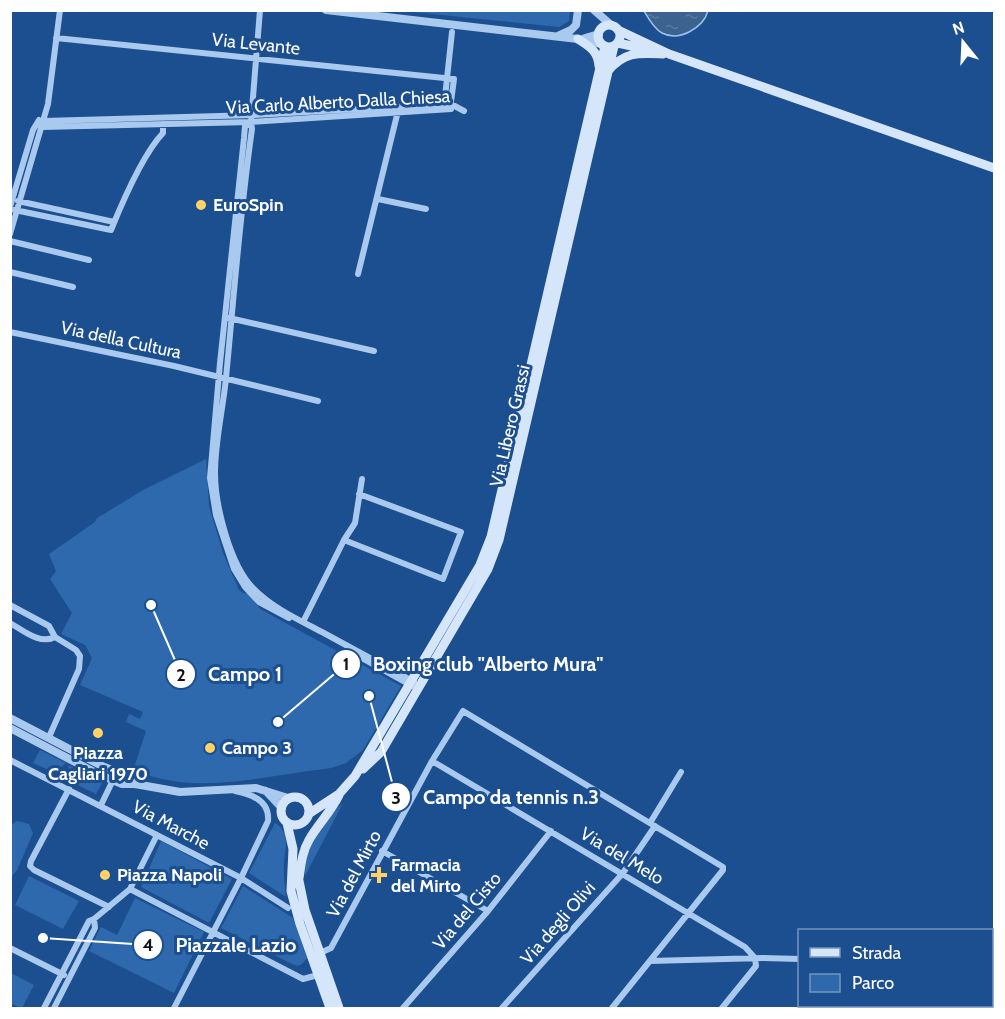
<svg xmlns="http://www.w3.org/2000/svg" width="1005" height="1019" viewBox="0 0 1005 1019" font-family="Cabin,sans-serif">
<style>
.green{fill:#2e69ad}
.water{fill:url(#water-ripples);stroke:#9cc4f0;stroke-width:1.5}
.lines{fill:none;stroke-linecap:round;stroke-linejoin:round}
.minor{stroke:#a9c9ee;stroke-width:6}
.tertiary{stroke:#a9c9ee;stroke-width:8}
.secondary{stroke:#d6e6fa;stroke-width:9}
.poi-dot{fill:#ffd166;stroke:#1b4f8f;stroke-width:2}
.labels{text-anchor:middle;stroke-width:6;stroke-linejoin:round;paint-order:stroke}
.street-label{font-size:18px;fill:#fff;stroke:#1b4f8f}
.poi-label{font-size:18px;font-weight:bold;fill:#fff;stroke:#1b4f8f;text-anchor:start}
.leader{fill:none;stroke:#fff;stroke-width:2}
.callout-dot{fill:#fff;stroke:#1b4f8f;stroke-width:2}
.mark-label{font-size:18px;text-anchor:middle;font-weight:bold;fill:#111}
.callout-label{font-size:20px;text-anchor:middle;font-weight:bold;fill:#fff;stroke:#1b4f8f;stroke-width:6;stroke-linejoin:round;paint-order:stroke}
</style>
<defs>
<pattern id="water-ripples" width="26" height="14" patternUnits="userSpaceOnUse" patternTransform="scale(1.5)"><rect width="26" height="14" fill="#3c6290"/><path d="M2 4q2-2 4 0t4 0M15 11q2-2 4 0t4 0" fill="none" stroke="#597aa1"/></pattern>
</defs>
<rect width="100%" height="100%" fill="#1b4f8f"/>
<!-- green -->
<path class="green" d="M 403,11 L 570,11 L 569,21 L 559,27 Z
M 206,459 L 209,506 L 223,553 L 239,590 L 243,593 L 249,594 L 260,609 L 401,686 L 363,750 L 346,763 L 331,768 C 288,773 235,785 192,783 C 171,782 152,777 133,771 L 146,731 L 126,722 L 129,714 L 140,719 L 143,712 L 80,685 L 92,658 L 85,645 L 61,634 L 72,613 L 50,579 L 56,571 L 49,554 L 95,522 L 97,518 L 145,489 Z
M 40,750 L 66,763 L 60,768 L 60,775 L 33,763 Z
M 68,765 L 102,783 L 96,794 L 63,778 L 69,771 Z
M 343,803 L 305,876 C 304,846 323,823 343,803 Z
M 17,821 L 29,824 L 33,833 L 17,870 L 11,878 L 11,825 Z
M 275,823 C 291,833 285,847 284,863 C 283,874 285,885 286,897 L 249,873 Z
M 161,841 L 232,879 L 209,923 L 141,887 Z
M 29,876 L 79,901 L 63,929 L 15,905 Z
M 243,886 L 293,918 L 307,958 L 302,964 L 297,966 L 290,963 L 221,928 Z
M 135,898 L 204,932 L 174,993 L 89,951 L 101,927 L 117,935 Z
M 11,973 L 34,985 L 22,1008 L 11,1004 Z"/>
<!-- water -->
<path class="water" d="M 644,11 L 708,11 C 703,28 679,42 662,33 C 654,29 648,18 644,11 Z"/>
<g class="lines">
<!-- minor -->
<path class="minor" d="M 260,10 L 251,122 L 252,129 C 240,212 234,295 226,378 C 223,409 215,441 215,473 C 215,505 230,565 253,588 C 271,607 299,620 322,632 C 353,649 383,665 414,682
M 56,38 L 454,79 L 450,109
M 444,106 L 452,32
M 251,122 L 245,126 L 244,138 L 220,363 L 210,478 L 216,515 L 234,569 L 245,587 L 259,602 L 289,618
M 37,124 L 44,121 L 254,115 L 444,104 L 451,104 L 464,111
M 37,124 L 42,127 L 251,122 L 451,109
M 378,199 L 426,209
M 18,201 L 114,222
M 10,207 L 33,130 L 39,120
M 10,209 L 111,230 C 122,203 143,154 163,133 L 163,124
M 10,234 L 48,104 L 60,10
M 10,241 L 89,260
M 10,272 L 73,287
M 358,274 L 398,111
M 229,318 L 374,351
M 10,332 L 174,366 L 318,401
M 344,540 L 443,579 L 461,532 L 359,494
M 10,605 L 49,626 L 55,637
M 303,622 L 344,540 L 355,523 L 362,479
M 10,623 C 24,631 40,645 55,637
M 358,656 L 412,686
M 49,737 L 79,669 L 80,656 L 76,650 L 55,637
M 10,760 L 241,878 L 288,908
M 432,761 L 745,947 L 755,958
M 69,789 L 31,861 L 30,866 L 34,870 L 109,907
M 101,805 L 114,778
M 650,823 L 681,772
M 382,851 L 488,911
M 130,889 L 303,979 L 318,975
M 10,948 L 64,975
M 320,953 L 331,948 L 432,761 L 463,711 L 723,867 L 723,870 L 612,1008
M 650,961 L 763,958 L 800,959
M 903,1006 L 903,1008
M 44,1008 L 89,921 L 94,919 L 130,889 L 157,835
M 54,1008 L 95,928 L 94,919
M 174,1008 L 241,878 L 268,821 C 270,801 252,794 235,791
M 403,1008 L 488,911 L 551,831
M 502,1008 L 623,873 L 655,826
M 722,1008 L 756,966 L 755,958
M 835,1008 L 837,1006"/>
<!-- tertiary -->
<path class="tertiary" d="M 326,10 L 578,39 L 602,44
M 594,10 L 611,25
M 558,36 L 571,30 L 576,25 L 578,10
M 585,38 L 599,34
M 10,718 L 102,766 L 125,775 L 135,784
M 10,728 L 98,774 L 122,784 L 135,784 L 180,792 L 256,788 L 288,798
M 266,791 L 281,807"/>
<!-- secondary -->
<path class="secondary" d="M598 36a11 11 0 1 1 22 0a11 11 0 1 1-22 0Z
M 618,30 L 669,54 L 994,168
M 578,39 C 589,46 598,51 599,66
M 618,43 L 645,49
M 608,71 C 625,51 639,53 663,54
M 363,769 L 381,752 L 488,569 L 499,540 L 614,46
M281 811a14 14 0 1 1 28 0a14 14 0 1 1-28 0Z
M 310,813 L 339,794 L 355,776 L 480,565 L 491,537 L 605,46
M 287,823 L 293,849 L 291,891 L 300,924 L 330,1008
M 294,868 L 299,881 L 305,910 L 339,1008
M 299,878 C 301,865 302,852 309,840 C 318,824 331,812 339,795"/>
</g>
<!-- markers -->
<g class="poi-dot">
<circle cx="201" cy="205" r="6"/>
<circle cx="98" cy="733" r="6"/>
<circle cx="210" cy="748" r="6"/>
<circle cx="105" cy="875" r="6"/>
<path d="M376 866h6v6h6v6h-6v6h-6v-6h-6v-6h6z"/>
</g>
<g class="labels">
<!-- street labels -->
<g class="street-label">
<text transform="translate(256 44) rotate(6)" y="6">Via Levante</text>
<text transform="translate(338 102) rotate(-3)" y="6">Via Carlo Alberto Dalla Chiesa</text>
<text transform="translate(121 340) rotate(12)" y="6">Via della Cultura</text>
<text transform="translate(510 426) rotate(-77)" y="6">Via Libero Grassi</text>
<text transform="translate(171 825) rotate(28)" y="6">Via Marche</text>
<text transform="translate(622 856) rotate(31)" y="6">Via del Melo</text>
<text transform="translate(354 874) rotate(-62)" y="6">Via del Mirto</text>
<text transform="translate(467 911) rotate(-50)" y="6">Via del Cisto</text>
<text transform="translate(558 923) rotate(-49)" y="6">Via degli Olivi</text>
</g>
<!-- poi labels -->
<g class="poi-label">
<text x="213" y="211">EuroSpin</text>
<text x="222" y="754">Campo 3</text>
<text x="98" y="759" text-anchor="middle">Piazza<tspan x="98" dy="21">Cagliari 1970</tspan></text>
<text x="391" y="871">Farmacia<tspan x="391" dy="21">del Mirto</tspan></text>
<text x="117" y="881">Piazza Napoli</text>
</g>
</g>
<!-- callouts -->
<path class="leader" d="M278 722L346 664M151 605L181 674M369 696L396 797M43 938L148 945"/>
<g class="callout-dot">
<circle cx="278" cy="722" r="6"/>
<circle cx="151" cy="605" r="6"/>
<circle cx="369" cy="696" r="6"/>
<circle cx="43" cy="938" r="6"/>
<circle cx="346" cy="664" r="15"/>
<circle cx="181" cy="674" r="15"/>
<circle cx="396" cy="797" r="15"/>
<circle cx="148" cy="945" r="15"/>
</g>
<g class="mark-label">
<text x="346" y="670">1</text>
<text x="181" y="681">2</text>
<text x="396" y="804">3</text>
<text x="148" y="951">4</text>
</g>
<g class="callout-label">
<text x="488" y="671">Boxing club "Alberto Mura"</text>
<text x="245" y="681">Campo 1</text>
<text x="511" y="804">Campo da tennis n.3</text>
<text x="236" y="952">Piazzale Lazio</text>
</g>
<!-- border -->
<rect width="1005" height="1019" fill="none" stroke="#ffffff" stroke-width="24"/>
<!-- legend -->
<rect x="798" y="929" width="195" height="78" fill="#1b4f8f" stroke="#7695bc" stroke-width="1.5"/>
<rect x="810" y="948" width="30" height="9" fill="#d6e6fa" stroke="#7695bc" stroke-width="1.5"/>
<text x="852" y="959" font-size="18" fill="#ffffff">Strada</text>
<rect x="810" y="974" width="30" height="18" fill="#2e69ad" stroke="#7695bc" stroke-width="1.5"/>
<text x="852" y="989" font-size="18" fill="#ffffff">Parco</text>
<!-- north arrow -->
<g transform="translate(963 42) rotate(342)" stroke="#1b4f8f" stroke-width="4.5" paint-order="stroke">
<path d="M0-4.5L10 22L0 15L-10 22Z" fill="#ffffff"/>
<text y="-9" font-size="16" font-weight="bold" text-anchor="middle" fill="#ffffff">N</text>
</g>
</svg>
